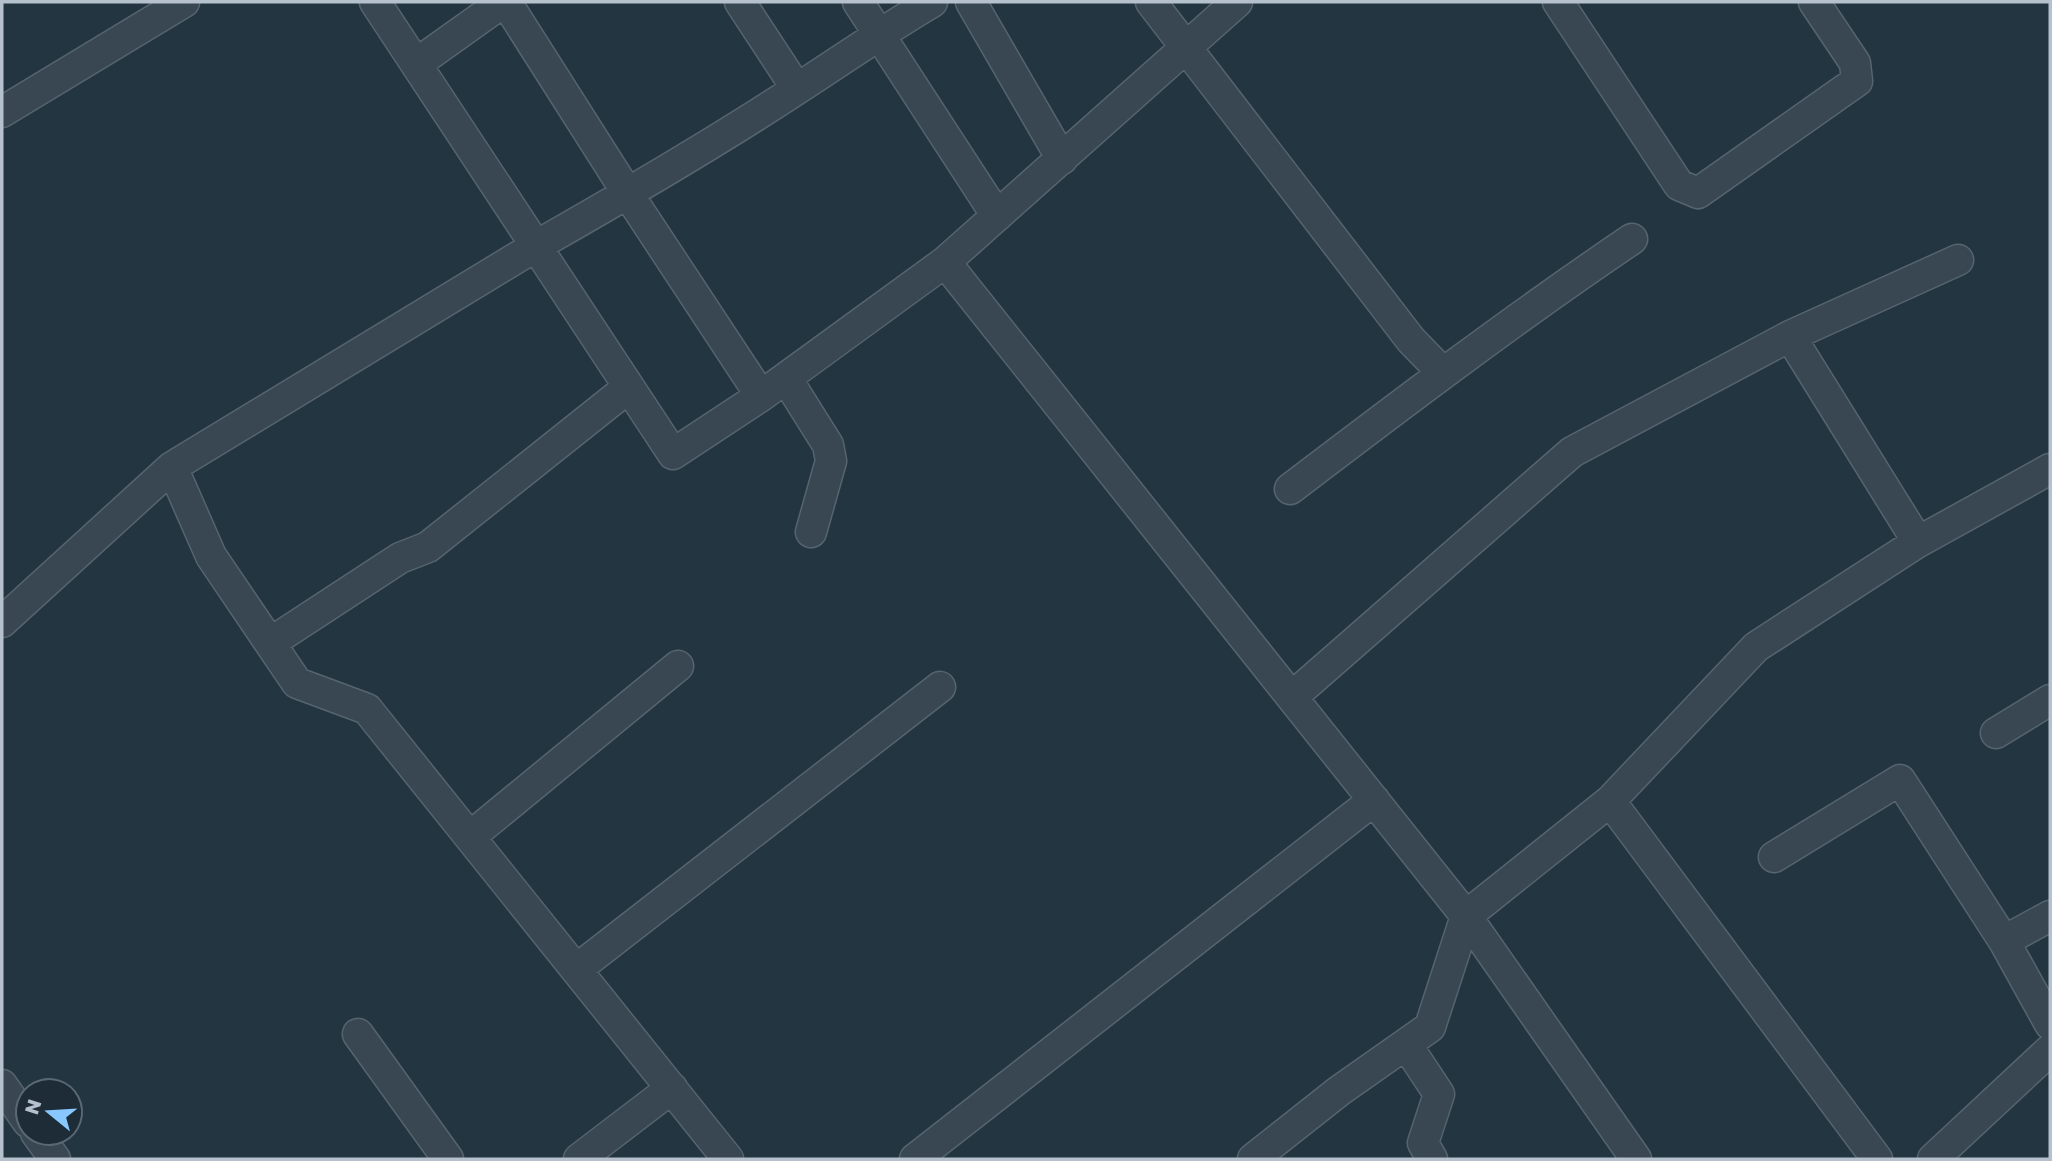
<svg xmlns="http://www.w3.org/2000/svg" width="2052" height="1161" viewBox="0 0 2052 1161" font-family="'Golos Text',sans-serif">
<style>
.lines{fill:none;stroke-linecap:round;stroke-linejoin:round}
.minor-casing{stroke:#56646f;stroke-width:33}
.minor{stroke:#384751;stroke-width:30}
</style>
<rect width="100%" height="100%" fill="#243542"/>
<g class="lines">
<!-- minor casing -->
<g class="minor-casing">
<path id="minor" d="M 375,2 L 536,246 C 624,196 712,145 797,89 C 842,60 886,29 932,2
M 506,2 L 628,194 L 761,396
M 740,2 L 797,89
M 858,2 L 997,216
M 971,2 L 1062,159
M 1151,2 L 1411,340 L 1443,373
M 1558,2 L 1679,185 L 1698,193 L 1857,81 L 1855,63 L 1814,2
M 416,64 L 503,2
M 2,112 L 184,2
M 945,262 L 1466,916 L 1610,801 L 1877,1159
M 1790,336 L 1918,542
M 786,378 L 828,445 L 831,461 L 811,532
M 172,467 L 211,556 L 297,683 L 367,709 L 728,1159
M 1290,489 C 1403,403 1515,318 1632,239
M 2,622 L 172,467 L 536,246 L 673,454 L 761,396 L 945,262 L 1237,2
M 270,643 L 400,558 L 428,547 L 629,387
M 1292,697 L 1572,452 L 1790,336 L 1958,260
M 1996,733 L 2050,700
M 1610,801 L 1756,647 L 1918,542 L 2050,469
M 471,836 L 678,666
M 1774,857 L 1900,780 L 2004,941 L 2050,1024
M 2004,941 L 2050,916
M 577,969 L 940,687
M 358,1034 L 448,1159
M 1406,1044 L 1439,1094 L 1423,1143 L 1432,1159
M 2,1085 L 28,1122
M 36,1133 L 55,1159
M 579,1159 L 672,1088
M 915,1159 L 1374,800
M 1253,1159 L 1339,1091 L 1430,1027 L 1466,916 L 1636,1159
M 1933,1159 L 2050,1050"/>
</g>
<!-- minor -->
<use href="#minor" class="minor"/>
</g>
<!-- border -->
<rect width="2052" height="1161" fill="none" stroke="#b5c1cc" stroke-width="7"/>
<!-- north arrow -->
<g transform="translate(49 1112) rotate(288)"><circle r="33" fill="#1d2c37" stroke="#5a6873" stroke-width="2"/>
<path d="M0-5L12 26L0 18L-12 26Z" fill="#88c8fe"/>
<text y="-10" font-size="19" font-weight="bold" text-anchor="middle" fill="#b5c1cc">N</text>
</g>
</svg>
